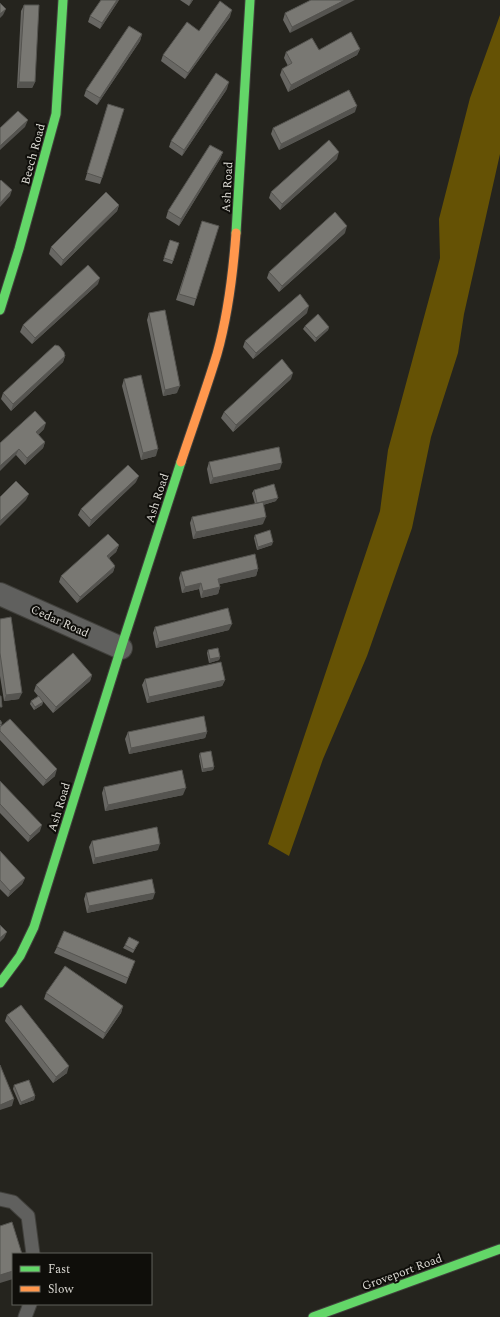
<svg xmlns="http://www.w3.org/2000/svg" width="500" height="1317" viewBox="0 0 500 1317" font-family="Spectral,serif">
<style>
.water{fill:#655205}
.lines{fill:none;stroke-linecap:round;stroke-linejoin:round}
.lane-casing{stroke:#41403c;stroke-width:15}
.street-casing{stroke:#41403c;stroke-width:24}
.fast-casing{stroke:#41403c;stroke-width:11}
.slow-casing{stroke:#41403c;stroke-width:11}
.lane{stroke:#60605e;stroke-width:13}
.street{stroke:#60605e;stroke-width:22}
.fast{stroke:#63d668;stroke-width:9}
.slow{stroke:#ff974d;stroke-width:9}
.wall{fill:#686763}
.shaded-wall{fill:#555450}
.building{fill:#797873;stroke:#555450}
.labels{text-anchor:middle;stroke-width:4;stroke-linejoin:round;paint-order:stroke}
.street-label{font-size:12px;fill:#dcdad4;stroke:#0f0e0a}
</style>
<rect width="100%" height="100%" fill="#25241e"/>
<!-- water -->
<path class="water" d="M 500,15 L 500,154 L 464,314 L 458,353 L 431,437 L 412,528 L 367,656 L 323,759 L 289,856 L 268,844 L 380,511 L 388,450 L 440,258 L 439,219 L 470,98 Z"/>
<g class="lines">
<!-- lane casing -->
<g class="lane-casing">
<path id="lane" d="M 0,1199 L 13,1202 L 28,1216 L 33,1254
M 25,1317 L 30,1304"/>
</g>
<!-- street casing -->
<g class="street-casing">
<path id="street" d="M 0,594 L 121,648"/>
</g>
<!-- fast casing -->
<g class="fast-casing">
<path id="fast" d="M 236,233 L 250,0
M 0,310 L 19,249 L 56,114 L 63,0
M 0,983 L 20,956 L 34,927 L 121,648 L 181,462
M 313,1317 L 500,1249"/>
</g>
<!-- slow casing -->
<g class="slow-casing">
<path id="slow" d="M 181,462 C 193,426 206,390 217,354 C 228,315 233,274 236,233"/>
</g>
<!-- lane -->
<use href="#lane" class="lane"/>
<!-- street -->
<use href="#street" class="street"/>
<!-- fast -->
<use href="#fast" class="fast"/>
<!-- slow -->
<use href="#slow" class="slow"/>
</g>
<!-- wall -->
<path class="wall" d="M 119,0 L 100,29 L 88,22 L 90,16 Z
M 180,0 L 193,0 L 189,6 Z
M 311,0 L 290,33 L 283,20 L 285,13 Z
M 24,5 L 35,82 L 32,88 L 17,88 L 21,11 Z
M 230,17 L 185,79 L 161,61 L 163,55 L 199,31 Z
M 142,34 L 140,41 L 97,105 L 84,96 L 86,90 Z
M 360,49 L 357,55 L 288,92 L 280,75 L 282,69 L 288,66 L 284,58 L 286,52 L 319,50 Z
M 227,89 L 182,156 L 169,147 L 171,141 Z
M 108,104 L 102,178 L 100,184 L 85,180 Z
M 355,112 L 279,150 L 271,134 L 273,128 Z
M 223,152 L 220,159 L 179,226 L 166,218 L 168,211 Z
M 337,159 L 280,210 L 269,198 L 271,192 Z
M 119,205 L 117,211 L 61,266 L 49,254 L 51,247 Z
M 200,227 L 196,299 L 194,306 L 176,300 Z
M 345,233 L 279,292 L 267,278 L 269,272 Z
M 170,240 L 179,243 L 172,264 L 163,261 Z
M 98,284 L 32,344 L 20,332 L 23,325 Z
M 149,313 L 177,393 L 163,396 L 147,320 Z
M 307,313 L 253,359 L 243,347 L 245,341 Z
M 305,326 L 329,327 L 328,330 L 315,342 L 303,329 Z
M 65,356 L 63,362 L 11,411 L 1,399 L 3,393 Z
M 124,379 L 156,456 L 141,460 L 122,386 Z
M 291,379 L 233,432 L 221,418 L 224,412 Z
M 44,429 L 38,435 L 45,442 L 43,448 L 25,465 L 16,455 L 0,443 Z
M 209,462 L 280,469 L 210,484 L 207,469 Z
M 136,482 L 89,527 L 78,515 L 81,509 Z
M 254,490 L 276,501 L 263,505 L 263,524 L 193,539 L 190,523 L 192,517 L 255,504 L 252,493 Z
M 255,535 L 272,545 L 257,550 L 254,538 Z
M 119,545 L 116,552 L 109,558 L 115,566 L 113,572 L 77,603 L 59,582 L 61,576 Z
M 258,569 L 256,576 L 219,584 L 220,587 L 218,594 L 201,598 L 199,589 L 182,593 L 179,578 L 181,572 Z
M 0,619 L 19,699 L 4,701 L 0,676 Z
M 155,627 L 229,630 L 156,648 L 153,633 Z
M 208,650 L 220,657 L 219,660 L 209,663 L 207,653 Z
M 92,675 L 90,681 L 53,713 L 41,699 L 43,702 L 42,705 L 34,710 L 30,704 L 31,701 L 38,696 L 34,691 L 36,685 Z
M 145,679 L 225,680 L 222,686 L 147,703 L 142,685 Z
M 0,720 L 2,723 L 1,726 L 55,776 L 43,786 L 0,740 Z
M 128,732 L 207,732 L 205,738 L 129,754 L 125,739 Z
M 200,753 L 214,767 L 213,770 L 202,772 L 199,756 Z
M 0,781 L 40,831 L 28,842 L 0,813 Z
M 104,787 L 183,795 L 105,811 L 102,793 Z
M 92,841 L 158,850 L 93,864 L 89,847 Z
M 0,851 L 25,878 L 22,884 L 8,897 L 0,889 Z
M 86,893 L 153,899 L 87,913 L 84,899 Z
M 139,942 L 133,953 L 123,948 L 125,945 Z
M 57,947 L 135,961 L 126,984 L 54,953 Z
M 46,993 L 123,1006 L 121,1013 L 103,1039 L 44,999 Z
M 7,1015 L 67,1073 L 53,1083 L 5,1021 Z
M 14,1085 L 35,1096 L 34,1100 L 20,1105 L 13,1089 Z"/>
<!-- shaded-wall -->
<path class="shaded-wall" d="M 117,0 L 119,0 L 100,29 L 102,23 Z
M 191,0 L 193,0 L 189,6 Z
M 345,0 L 355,0 L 290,33 L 292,27 Z
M 6,9 L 3,15 L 0,18 L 0,14 Z
M 232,10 L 230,17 L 185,79 L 188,73 Z
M 142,34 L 140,41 L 97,105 L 100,98 Z
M 360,49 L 357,55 L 288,92 L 291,85 Z
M 19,82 L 35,82 L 32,88 L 17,88 Z
M 229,82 L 227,89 L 182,156 L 184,150 Z
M 357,106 L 355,112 L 279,150 L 281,144 Z
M 28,120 L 25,127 L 0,150 L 0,146 Z
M 223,152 L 220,159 L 179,226 L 181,219 Z
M 339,152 L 337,159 L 280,210 L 282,204 Z
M 12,190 L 10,196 L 0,207 L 0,203 Z
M 119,205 L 117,211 L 61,266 L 63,260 Z
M 347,226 L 345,233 L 279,292 L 282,286 Z
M 100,278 L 98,284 L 32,344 L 35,338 Z
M 309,306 L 307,313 L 253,359 L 256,353 Z
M 329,327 L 328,330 L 315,342 L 316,338 Z
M 65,356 L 63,362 L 11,411 L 13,404 Z
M 293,373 L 291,379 L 233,432 L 236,425 Z
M 180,386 L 177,393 L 163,396 L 165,390 Z
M 46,423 L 44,429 L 33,439 L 36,432 Z
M 45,442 L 43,448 L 25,465 L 27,458 Z
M 19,449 L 16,455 L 0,471 L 0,466 Z
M 158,449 L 156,456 L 141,460 L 143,453 Z
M 282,463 L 280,469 L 210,484 L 213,478 Z
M 139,476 L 136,482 L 89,527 L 91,520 Z
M 29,494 L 26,500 L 0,526 L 0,521 Z
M 278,498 L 276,501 L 256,507 L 257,503 Z
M 266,517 L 263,524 L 193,539 L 196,532 Z
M 273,542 L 272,545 L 257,550 L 258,547 Z
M 119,545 L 116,552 L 105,562 L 107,556 Z
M 115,566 L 113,572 L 77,603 L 80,597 Z
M 258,569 L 256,576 L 216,585 L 218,579 Z
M 201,583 L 199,589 L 182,593 L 185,587 Z
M 220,587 L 218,594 L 201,598 L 203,591 Z
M 232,624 L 229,630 L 156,648 L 159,642 Z
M 220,657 L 219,660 L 209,663 L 210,659 Z
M 92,675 L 90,681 L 53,713 L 56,707 Z
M 225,680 L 222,686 L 147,703 L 149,697 Z
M 22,693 L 19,699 L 4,701 L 6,695 Z
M 43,702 L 42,705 L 34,710 L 35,707 Z
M 207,732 L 205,738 L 129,754 L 131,748 Z
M 214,767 L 213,770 L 202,772 L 203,769 Z
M 57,769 L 55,776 L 43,786 L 46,780 Z
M 186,788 L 183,795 L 105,811 L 108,805 Z
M 42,825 L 40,831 L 28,842 L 30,836 Z
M 160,844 L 158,850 L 93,864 L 95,858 Z
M 25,878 L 22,884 L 8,897 L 10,891 Z
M 155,893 L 153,899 L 87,913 L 89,906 Z
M 7,932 L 4,938 L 0,942 L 0,938 Z
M 123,1006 L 121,1013 L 103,1039 L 105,1033 Z
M 69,1066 L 67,1073 L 53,1083 L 56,1077 Z
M 35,1096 L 34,1100 L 20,1105 L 21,1102 Z
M 14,1099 L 12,1106 L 0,1110 L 0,1105 Z
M 13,1271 L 13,1279 L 0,1283 L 0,1275 Z"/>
<!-- building -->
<path class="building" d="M 101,0 L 117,0 L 102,23 L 90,16 Z
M 311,0 L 345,0 L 292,27 L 285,13 Z
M 220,1 L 232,10 L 188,73 L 163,55 L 187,22 L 199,31 Z
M 0,3 L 6,9 L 0,14 Z
M 24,5 L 39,5 L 35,82 L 19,82 Z
M 129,26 L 142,34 L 100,98 L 86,90 Z
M 351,32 L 360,49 L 291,85 L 282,69 L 292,63 L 286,52 L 312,38 L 319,50 Z
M 216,73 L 229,82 L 184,150 L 171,141 Z
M 349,90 L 357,106 L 281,144 L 273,128 Z
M 108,104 L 124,109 L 102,178 L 87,173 Z
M 18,111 L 28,120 L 0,146 L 0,128 Z
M 329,140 L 339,152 L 282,204 L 271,192 Z
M 210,145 L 223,152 L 181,219 L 168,211 Z
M 1,180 L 12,190 L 0,203 L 0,181 Z
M 106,192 L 119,205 L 63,260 L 51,247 Z
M 335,212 L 347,226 L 282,286 L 269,272 Z
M 202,221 L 219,226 L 196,299 L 179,294 Z
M 170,240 L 179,243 L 173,261 L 164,258 Z
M 88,265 L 100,278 L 35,338 L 23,325 Z
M 300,294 L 309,306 L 256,353 L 245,341 Z
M 165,310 L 180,386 L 165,390 L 149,313 Z
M 318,314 L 329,327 L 316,338 L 305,326 Z
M 55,345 L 59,346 L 64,352 L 65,356 L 13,404 L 3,393 Z
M 282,359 L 293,373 L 236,425 L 224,412 Z
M 141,375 L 158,449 L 143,453 L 124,379 Z
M 35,411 L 46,423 L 36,432 L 45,442 L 27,458 L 19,449 L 0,466 L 0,443 Z
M 279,447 L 282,463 L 213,478 L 209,462 Z
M 128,465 L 139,476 L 91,520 L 81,509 Z
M 16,481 L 29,494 L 0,521 L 0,497 Z
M 274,484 L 278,498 L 257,503 L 254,490 Z
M 263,502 L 266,517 L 196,532 L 192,517 Z
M 270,530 L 273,542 L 258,547 L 255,535 Z
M 108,534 L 119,545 L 107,556 L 115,566 L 80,597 L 61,576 Z
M 255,554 L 258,569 L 218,579 L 220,587 L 203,591 L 201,583 L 185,587 L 181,572 Z
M 228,608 L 232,624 L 159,642 L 155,627 Z
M 11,617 L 22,693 L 6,695 L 0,653 L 0,619 Z
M 218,648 L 220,657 L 210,659 L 208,650 Z
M 73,653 L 92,675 L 56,707 L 36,685 Z
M 221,662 L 225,680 L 149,697 L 145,679 Z
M 0,696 L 1,696 L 2,707 L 0,707 Z
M 39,696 L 43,702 L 35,707 L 31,701 Z
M 204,716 L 207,732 L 131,748 L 128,732 Z
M 10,719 L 57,769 L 46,780 L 0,731 L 0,727 Z
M 0,720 L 2,723 L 0,725 Z
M 211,751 L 214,767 L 203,769 L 200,753 Z
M 182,770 L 186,788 L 108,805 L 104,787 Z
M 0,781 L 42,825 L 30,836 L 0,804 Z
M 157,827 L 160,844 L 95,858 L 92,841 Z
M 0,851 L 25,878 L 10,891 L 0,880 Z
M 152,879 L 155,893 L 89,906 L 86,893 Z
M 0,925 L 7,932 L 0,938 Z
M 64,931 L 135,961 L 128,978 L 57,947 Z
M 129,937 L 139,942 L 134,950 L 125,945 Z
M 65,966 L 123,1006 L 105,1033 L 46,993 Z
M 21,1005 L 69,1066 L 56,1077 L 7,1015 Z
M 0,1065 L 14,1099 L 0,1105 Z
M 29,1080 L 35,1096 L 21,1102 L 14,1085 Z
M 12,1222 L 22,1254 L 13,1254 L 13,1271 L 0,1275 L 0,1226 Z"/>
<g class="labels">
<!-- street labels -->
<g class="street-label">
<text transform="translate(33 154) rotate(-75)" y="4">Beech Road</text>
<text transform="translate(227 187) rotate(-87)" y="4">Ash Road</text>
<text transform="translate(157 498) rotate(-72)" y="4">Ash Road</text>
<text transform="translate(60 621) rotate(24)" y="4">Cedar Road</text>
<text transform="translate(59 807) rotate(-73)" y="4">Ash Road</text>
<text transform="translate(402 1272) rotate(-20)" y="4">Groveport Road</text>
</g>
</g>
<!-- legend -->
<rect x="12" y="1253" width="140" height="52" fill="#0f0e0a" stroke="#61605b"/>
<rect x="20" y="1266" width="20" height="6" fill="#63d668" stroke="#61605b"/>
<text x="48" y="1273" font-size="12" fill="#dcdad4">Fast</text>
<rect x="20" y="1286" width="20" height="6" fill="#ff974d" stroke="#61605b"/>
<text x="48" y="1293" font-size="12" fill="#dcdad4">Slow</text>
</svg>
